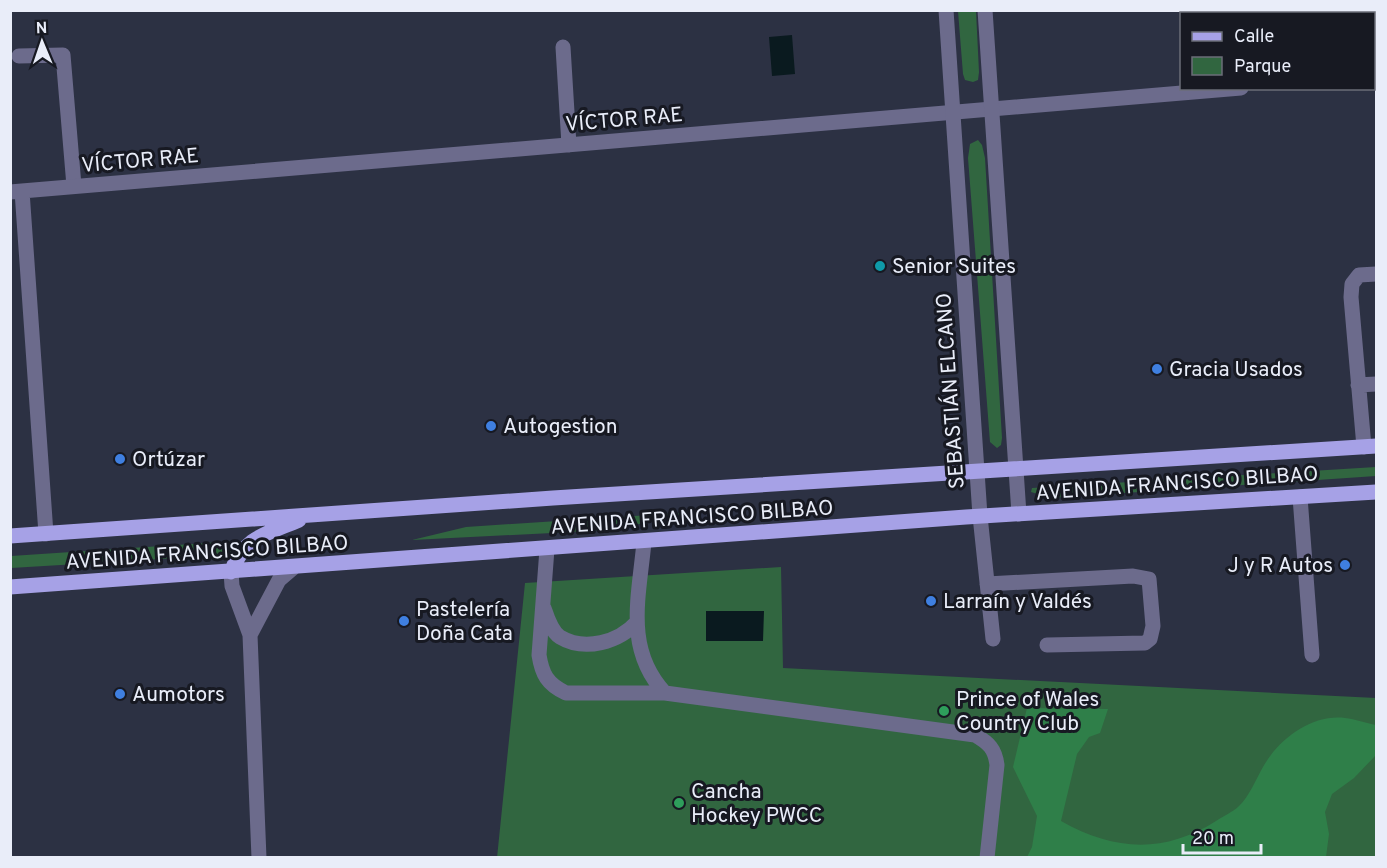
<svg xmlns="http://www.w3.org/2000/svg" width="1387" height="868" viewBox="0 0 1387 868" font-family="Overpass,sans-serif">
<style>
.green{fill:#316640}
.forest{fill:#2f7f49}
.water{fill:#0a1a1f}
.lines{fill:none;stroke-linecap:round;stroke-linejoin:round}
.service{stroke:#6c6b8c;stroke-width:15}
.minor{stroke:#6c6b8c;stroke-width:15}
.tertiary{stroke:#6c6b8c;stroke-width:15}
.primary{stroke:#a6a1e6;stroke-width:15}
.culture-dot{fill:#0f9aa8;stroke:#171922;stroke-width:2}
.shop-dot{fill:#3f7fe0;stroke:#171922;stroke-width:2}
.leisure-dot{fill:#2e9e5b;stroke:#171922;stroke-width:2}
.labels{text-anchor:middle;stroke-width:6;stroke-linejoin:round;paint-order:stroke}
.street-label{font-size:21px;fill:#e9edf9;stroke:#171922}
.poi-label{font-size:21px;fill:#e9edf9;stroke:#171922;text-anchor:start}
</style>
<rect width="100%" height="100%" fill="#2c3143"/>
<!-- green -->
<path class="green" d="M 958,11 L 976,11 L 979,72 L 978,80 L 973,82 L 965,80 L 963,74 Z
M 978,140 L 982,145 L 985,158 L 1002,438 L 1001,445 L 997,448 L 990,442 L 968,158 L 970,144 Z
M 1376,467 L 1376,476 L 1051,498 L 1031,492 L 1032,488 Z
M 695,512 L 611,530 L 412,540 L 466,527 Z
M 237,541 L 241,546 L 227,555 L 11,568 L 11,556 Z
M 781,567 L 783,668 L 1376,698 L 1376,857 L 497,858 L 525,583 Z"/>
<!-- forest -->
<path class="forest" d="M 1027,708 L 1108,709 L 1100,733 L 1089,737 L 1077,754 L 1061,821 C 1114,851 1164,854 1216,821 C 1223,816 1233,812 1239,806 C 1249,797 1256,779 1263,767 C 1278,740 1311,714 1345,718 C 1355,719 1366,723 1376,725 L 1376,755 L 1354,778 L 1332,794 L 1325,812 L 1329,834 L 1326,857 L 1027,857 L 1032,847 L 1037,816 L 1013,767 Z"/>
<!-- water -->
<path class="water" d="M 792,35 L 795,74 L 772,76 L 769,37 Z
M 706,611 L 764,611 L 763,641 L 706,641 Z"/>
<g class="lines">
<!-- service -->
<path class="service" d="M 19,56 L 63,55 L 74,186
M 1358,385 L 1376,384
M 1364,447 L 1351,297 L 1352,284 L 1359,275 L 1376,274
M 1300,497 L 1312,655
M 980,516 L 993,639
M 644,542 C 639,597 624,649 665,693
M 547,549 L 539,655 C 542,674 547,684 566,693 L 665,693 L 975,735 C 989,743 995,749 997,765 L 987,858
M 987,584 L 1133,576 L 1149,579 L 1153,626 L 1150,639 L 1145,643 L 1047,645
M 544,608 C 547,617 551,631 560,637 C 585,652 619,642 637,622"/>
<!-- minor -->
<path class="minor" d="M 1197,10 L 1198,14
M 563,47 L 569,145
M 1374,77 L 1376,77
M 22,191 L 46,534
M 10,192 L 1241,88
M 231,572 L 232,586 L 250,635 L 259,858
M 250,635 L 279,580 L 293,568"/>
<!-- tertiary -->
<path class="tertiary" d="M 946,10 L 980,516
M 985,10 L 1019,514"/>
<!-- primary -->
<path class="primary" d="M 10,536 L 553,498 L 1376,446
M 231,572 C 244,537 266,534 299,520
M 10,587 L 966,517 L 1376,492"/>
</g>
<!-- markers -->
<circle class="culture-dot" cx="880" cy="266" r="6"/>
<g class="shop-dot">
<circle cx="1157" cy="369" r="6"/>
<circle cx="491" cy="426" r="6"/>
<circle cx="120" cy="459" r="6"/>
<circle cx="1345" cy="565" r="6"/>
<circle cx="931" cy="601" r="6"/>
<circle cx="404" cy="621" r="6"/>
<circle cx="120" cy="694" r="6"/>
</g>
<g class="leisure-dot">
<circle cx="944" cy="711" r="6"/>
<circle cx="679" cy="803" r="6"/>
</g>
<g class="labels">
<!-- street labels -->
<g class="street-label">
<text transform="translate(624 119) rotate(-5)" y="7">VÍCTOR RAE</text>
<text transform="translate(140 160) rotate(-5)" y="7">VÍCTOR RAE</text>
<text transform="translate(950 391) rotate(-94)" y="7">SEBASTIÁN ELCANO</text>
<text transform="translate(1177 483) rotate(-4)" y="7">AVENIDA FRANCISCO BILBAO</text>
<text transform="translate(692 517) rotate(-4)" y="7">AVENIDA FRANCISCO BILBAO</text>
<text transform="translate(207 552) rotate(-4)" y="7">AVENIDA FRANCISCO BILBAO</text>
</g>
<!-- poi labels -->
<g class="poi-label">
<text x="892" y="273">Senior Suites</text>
<text x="1169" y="376">Gracia Usados</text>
<text x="503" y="433">Autogestion</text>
<text x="132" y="466">Ortúzar</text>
<text x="1333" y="572" text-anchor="end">J y R Autos</text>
<text x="943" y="608">Larraín y Valdés</text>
<text x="416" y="616">Pastelería<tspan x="416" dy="24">Doña Cata</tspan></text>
<text x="132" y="701">Aumotors</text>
<text x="956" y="706">Prince of Wales<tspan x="956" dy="24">Country Club</tspan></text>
<text x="691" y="798">Cancha<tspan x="691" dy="24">Hockey PWCC</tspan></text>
</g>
</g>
<!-- border -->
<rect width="1387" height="868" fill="none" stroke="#e9edf9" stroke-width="24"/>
<!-- legend -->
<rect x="1180" y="12" width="195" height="78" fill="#171922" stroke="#6b6e78" stroke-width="1.5"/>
<rect x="1192" y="32" width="30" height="9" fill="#a6a1e6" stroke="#6b6e78" stroke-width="1.5"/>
<text x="1234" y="42" font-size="18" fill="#e9edf9">Calle</text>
<rect x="1192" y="57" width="30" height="18" fill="#316640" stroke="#6b6e78" stroke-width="1.5"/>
<text x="1234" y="72" font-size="18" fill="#e9edf9">Parque</text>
<!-- north arrow -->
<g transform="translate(42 42) rotate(358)" stroke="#171922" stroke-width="4.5" paint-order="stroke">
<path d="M0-4.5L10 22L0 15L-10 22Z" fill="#e9edf9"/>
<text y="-9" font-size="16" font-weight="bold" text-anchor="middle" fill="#e9edf9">N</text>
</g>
<!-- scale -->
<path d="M1183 844v9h78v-9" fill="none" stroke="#e9edf9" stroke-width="3"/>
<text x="1192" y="844" font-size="18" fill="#e9edf9" stroke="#171922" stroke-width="4.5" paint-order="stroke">20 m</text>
</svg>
